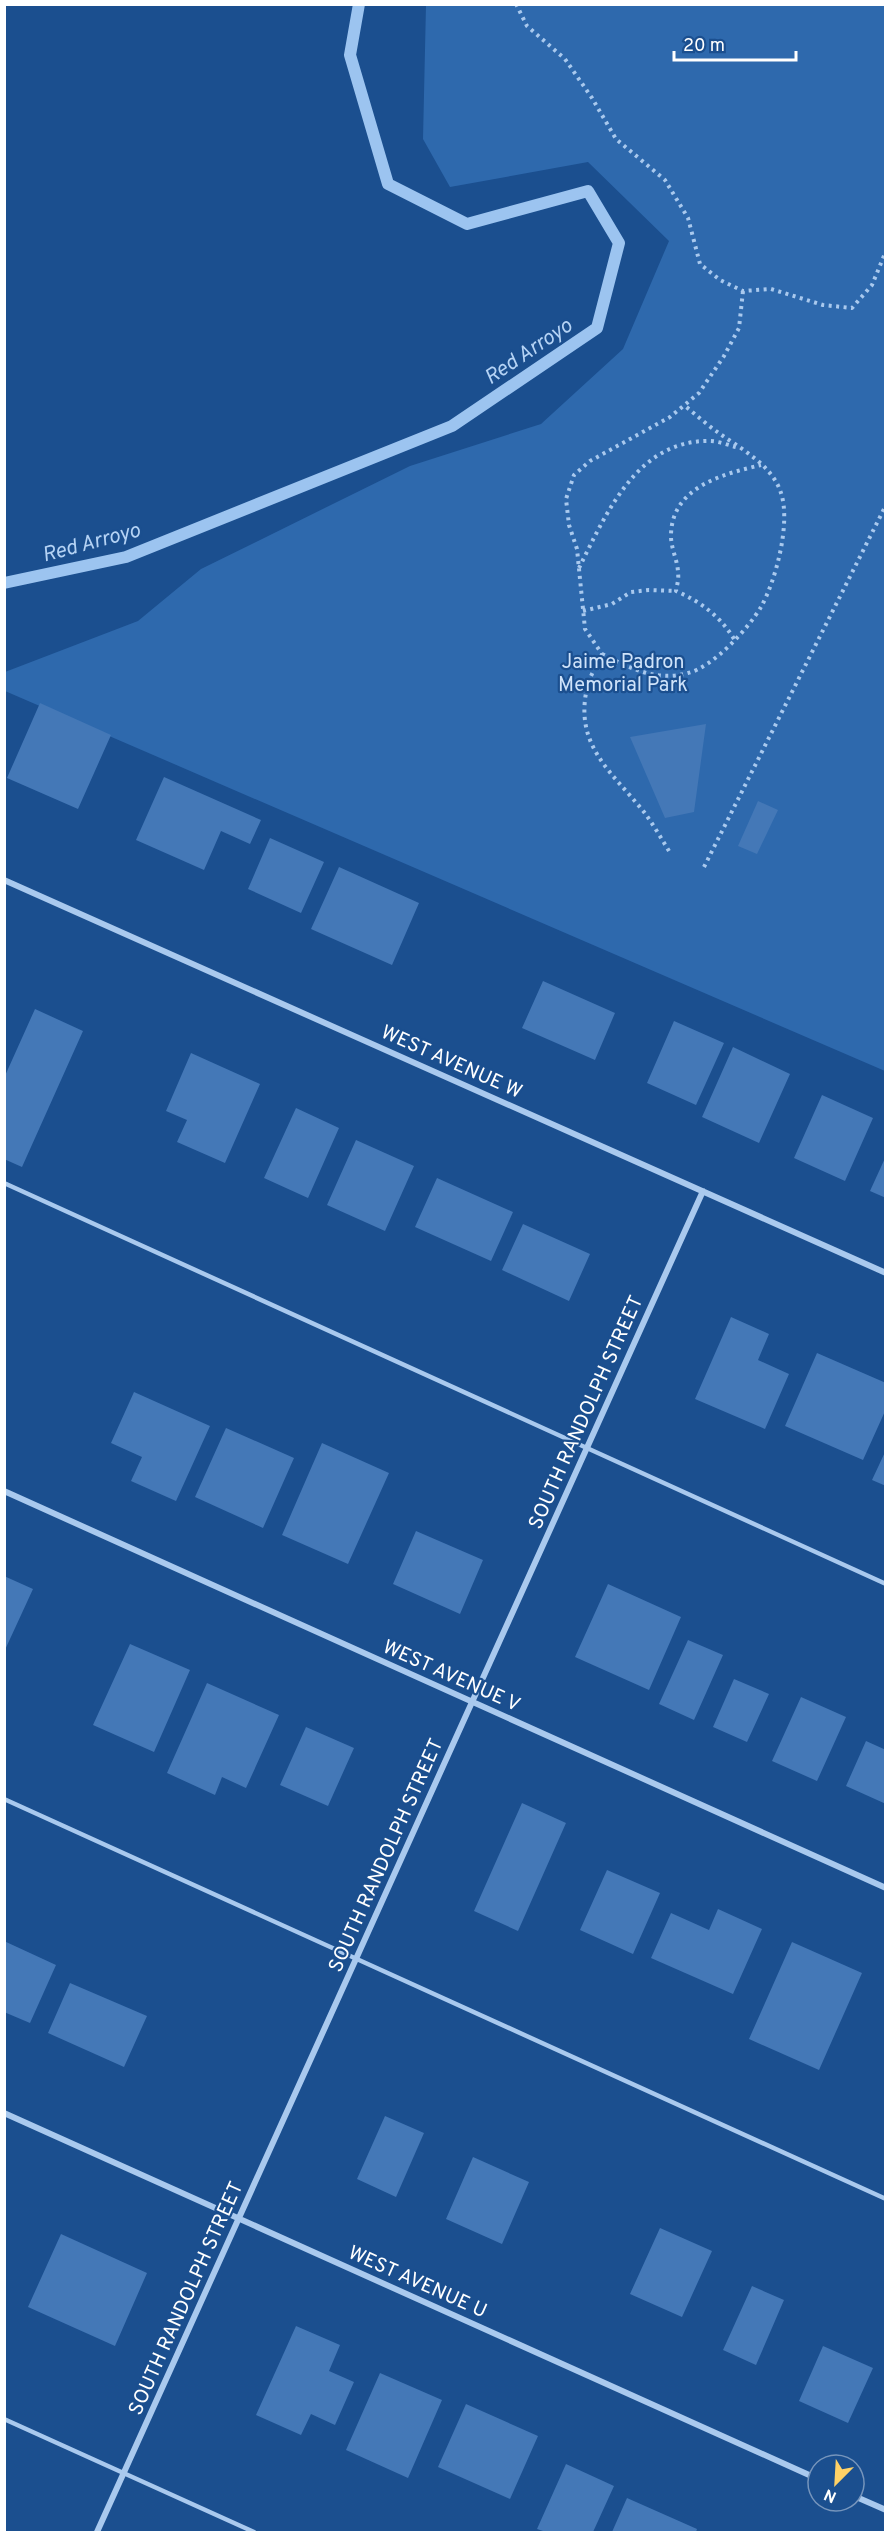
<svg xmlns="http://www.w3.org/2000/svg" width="890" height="2537" viewBox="0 0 890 2537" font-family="Overpass,sans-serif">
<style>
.green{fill:#2e69ad}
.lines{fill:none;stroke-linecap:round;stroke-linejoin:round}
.stream{stroke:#9cc4f0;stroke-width:12}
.building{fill:#4478b7}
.path{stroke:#a9c9ee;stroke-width:4;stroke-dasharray:3 4.5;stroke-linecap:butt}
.service{stroke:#a9c9ee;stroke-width:4.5}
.minor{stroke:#a9c9ee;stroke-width:6}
.labels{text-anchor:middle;stroke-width:4.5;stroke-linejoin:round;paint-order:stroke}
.park-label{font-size:20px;fill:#cfe3fa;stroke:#1b4f8f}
.street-label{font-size:20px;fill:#fff;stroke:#1b4f8f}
.water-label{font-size:21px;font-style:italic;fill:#b5d3f5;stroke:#1b4f8f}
</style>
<rect width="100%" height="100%" fill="#1b4f8f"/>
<!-- green -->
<path class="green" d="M 426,5 L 885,5 L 885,1071 L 5,691 L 5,672 L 138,621 L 201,569 L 410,466 L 541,424 L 623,349 L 669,241 L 588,162 L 450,187 L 423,139 Z"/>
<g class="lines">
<!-- stream -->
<path class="stream" d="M 4,583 L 126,557 L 452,426 L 597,328 L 619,243 L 588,191 L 467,224 L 388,184 L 350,55 L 359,4"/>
</g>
<!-- building -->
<path class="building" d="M 40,703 L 111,735 L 78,809 L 7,778 Z
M 706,724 L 694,812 L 665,818 L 630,737 Z
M 164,777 L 261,820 L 250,844 L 221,831 L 204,870 L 136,840 Z
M 758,801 L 778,810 L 757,854 L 738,846 Z
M 270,838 L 324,862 L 301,913 L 248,889 Z
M 339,867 L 419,903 L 392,965 L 311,929 Z
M 543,981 L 615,1013 L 595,1060 L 522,1028 Z
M 35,1009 L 83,1031 L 22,1167 L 4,1159 L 4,1078 Z
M 674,1021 L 724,1043 L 696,1105 L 647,1083 Z
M 733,1047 L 790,1074 L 759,1143 L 702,1117 Z
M 191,1053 L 260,1084 L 225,1163 L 177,1142 L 187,1120 L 166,1111 Z
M 822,1095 L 873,1118 L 845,1181 L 794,1158 Z
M 296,1108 L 339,1128 L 308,1198 L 264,1178 Z
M 356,1140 L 414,1166 L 385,1231 L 327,1205 Z
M 886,1156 L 886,1198 L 870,1191 Z
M 437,1178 L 513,1212 L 491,1261 L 415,1227 Z
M 523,1224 L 590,1254 L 569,1301 L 502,1270 Z
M 731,1317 L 769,1334 L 758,1360 L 789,1374 L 765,1429 L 695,1399 Z
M 817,1353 L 886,1383 L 886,1409 L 863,1460 L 785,1426 Z
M 134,1392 L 210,1426 L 176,1501 L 131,1481 L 142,1457 L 111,1443 Z
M 226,1428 L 294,1458 L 263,1528 L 195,1497 Z
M 322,1443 L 389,1473 L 348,1564 L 282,1535 Z
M 886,1450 L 886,1486 L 872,1480 Z
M 416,1531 L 483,1560 L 460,1614 L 393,1584 Z
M 4,1576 L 33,1589 L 4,1652 Z
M 608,1584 L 681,1617 L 649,1690 L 575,1657 Z
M 688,1640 L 723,1655 L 694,1720 L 659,1704 Z
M 130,1644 L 190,1670 L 154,1752 L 93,1725 Z
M 734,1679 L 769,1694 L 747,1742 L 713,1727 Z
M 207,1683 L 279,1715 L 246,1788 L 222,1777 L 215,1795 L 167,1773 Z
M 801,1697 L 846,1717 L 817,1781 L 772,1761 Z
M 306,1727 L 354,1748 L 328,1806 L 280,1785 Z
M 866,1741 L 886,1750 L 886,1804 L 846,1786 Z
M 522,1803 L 566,1823 L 518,1931 L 474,1911 Z
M 607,1870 L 660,1893 L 633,1954 L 580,1930 Z
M 718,1909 L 762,1929 L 733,1994 L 651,1958 L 671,1913 L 709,1930 Z
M 4,1941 L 56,1965 L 30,2023 L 4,2012 Z
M 792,1942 L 862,1973 L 819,2070 L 749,2039 Z
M 70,1983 L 147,2016 L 124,2067 L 48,2033 Z
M 385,2116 L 424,2133 L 396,2197 L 357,2179 Z
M 473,2157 L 529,2182 L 502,2244 L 446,2219 Z
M 660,2228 L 712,2251 L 682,2317 L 630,2294 Z
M 61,2234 L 147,2273 L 115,2346 L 28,2307 Z
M 752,2286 L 784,2300 L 756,2365 L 723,2350 Z
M 296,2326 L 340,2345 L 329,2371 L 354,2382 L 335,2425 L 311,2414 L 301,2435 L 256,2415 Z
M 823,2346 L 873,2368 L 848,2423 L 799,2401 Z
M 380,2373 L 442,2400 L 408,2478 L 346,2450 Z
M 466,2404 L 538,2436 L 510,2499 L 438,2467 Z
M 566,2464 L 614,2486 L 593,2532 L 546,2532 L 537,2529 Z
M 627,2498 L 697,2529 L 696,2532 L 612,2532 Z"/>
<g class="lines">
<!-- path -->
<path class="path" d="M 516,4 L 527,26 L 565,59 L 592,98 L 616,139 L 665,180 L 688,218 L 700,264 L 720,280 L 743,291 L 771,289 L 823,305 L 852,308 L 872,285 L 886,251
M 579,568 C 606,514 637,440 709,441 C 718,441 728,445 736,447
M 583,611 L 612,604 L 631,592 L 649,590 L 676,591
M 734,639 C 720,616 701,602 676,591 C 677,585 679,579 678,573 C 678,561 671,549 671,536 C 671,487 723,474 761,465
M 602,654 C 630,668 656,682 688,673 C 713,667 748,629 761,607 C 776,580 791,523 781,493 C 772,464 739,448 716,431 C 705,423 695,414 684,405
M 669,851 C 661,838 653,824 644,812 C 612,772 574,746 587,688 C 589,677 597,665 602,654 L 585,629 L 577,549 L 569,525 L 566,499 L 574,475 L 590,461 L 670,417 L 699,393 L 724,356 L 739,328 L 743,291
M 704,867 L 886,505"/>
<!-- service -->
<path class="service" d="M 4,1183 L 886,1584
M 4,1799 L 886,2199
M 4,2419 L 254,2532"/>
<!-- minor -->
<path class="minor" d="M 4,880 L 886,1273
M 4,1491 L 886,1888
M 4,2113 L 818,2479
M 854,2496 L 886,2510
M 97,2532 L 703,1191"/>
</g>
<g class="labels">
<!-- park labels -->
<g class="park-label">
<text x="623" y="668">Jaime Padron<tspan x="623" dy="23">Memorial Park</tspan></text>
</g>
<!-- street labels -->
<g class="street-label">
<text transform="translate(452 1061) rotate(24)" y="7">WEST AVENUE W</text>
<text transform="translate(585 1412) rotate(-66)" y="7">SOUTH RANDOLPH STREET</text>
<text transform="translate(452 1675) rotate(24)" y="7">WEST AVENUE V</text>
<text transform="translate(385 1855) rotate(-66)" y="7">SOUTH RANDOLPH STREET</text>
<text transform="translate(418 2281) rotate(24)" y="7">WEST AVENUE U</text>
<text transform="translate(185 2298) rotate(-66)" y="7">SOUTH RANDOLPH STREET</text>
</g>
<!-- water labels -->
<g class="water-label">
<text transform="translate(528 351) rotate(-34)" y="7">Red Arroyo</text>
<text transform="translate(91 542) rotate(-15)" y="7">Red Arroyo</text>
</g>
</g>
<!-- border -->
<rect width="890" height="2537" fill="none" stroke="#ffffff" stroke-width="12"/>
<!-- north arrow -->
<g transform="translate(836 2483) rotate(204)"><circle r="28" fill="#1b4f8f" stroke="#7695bc" stroke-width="1.5"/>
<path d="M0-4.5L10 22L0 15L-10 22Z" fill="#ffd166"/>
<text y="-9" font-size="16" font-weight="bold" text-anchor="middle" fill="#ffffff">N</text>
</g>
<!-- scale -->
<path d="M674 51v9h122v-9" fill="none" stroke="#ffffff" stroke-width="3"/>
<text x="683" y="51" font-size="18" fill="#ffffff" stroke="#1b4f8f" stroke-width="4.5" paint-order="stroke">20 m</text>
</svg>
